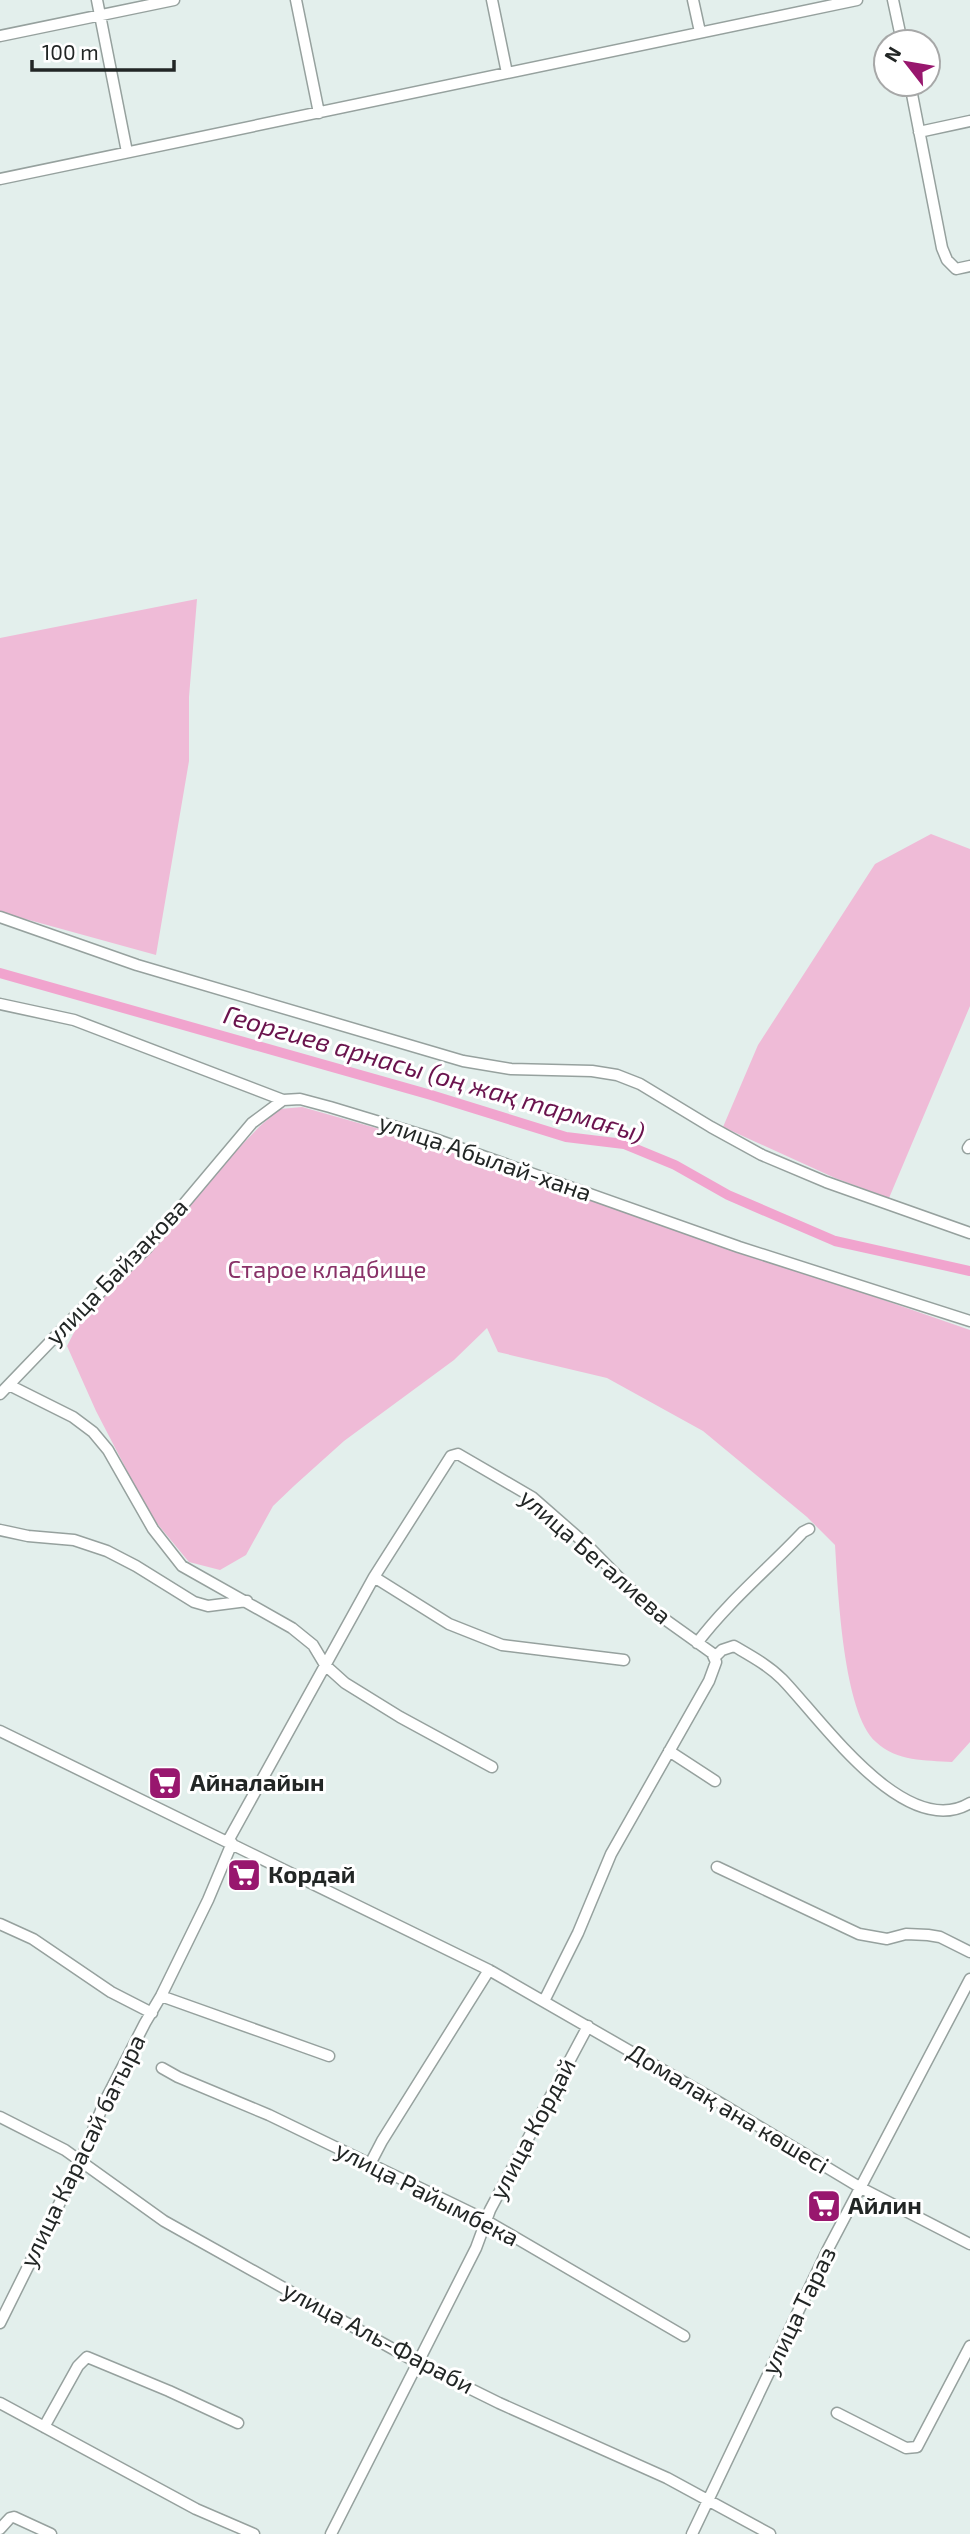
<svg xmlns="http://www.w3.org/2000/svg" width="970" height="2534" viewBox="0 0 970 2534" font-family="'Exo 2',sans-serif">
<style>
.green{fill:#efbbd7}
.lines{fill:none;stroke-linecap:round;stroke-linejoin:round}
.canal{stroke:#f1a4ce;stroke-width:10}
.street-casing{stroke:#96a19e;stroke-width:13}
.street{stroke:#fff;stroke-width:10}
.labels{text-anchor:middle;stroke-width:6;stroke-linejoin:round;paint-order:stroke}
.street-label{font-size:24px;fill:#222625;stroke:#fff}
.park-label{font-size:24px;fill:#893268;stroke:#fff}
.poi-label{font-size:24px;font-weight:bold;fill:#222625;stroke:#fff;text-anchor:start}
.water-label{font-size:26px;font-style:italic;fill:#6a134d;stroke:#fff}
</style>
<rect width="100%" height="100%" fill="#e3efec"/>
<!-- green -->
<path class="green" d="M 197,599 L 189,697 L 189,761 L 156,955 L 0,912 L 0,638 Z
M 931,834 L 970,849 L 970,1006 L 889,1198 L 835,1178 L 723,1127 L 758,1045 L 875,864 Z
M 302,1107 L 443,1147 L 970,1330 L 970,1742 L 952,1762 C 925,1760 897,1762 876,1742 C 843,1713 838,1590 835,1545 L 807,1517 L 703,1431 L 607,1378 L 498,1352 L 487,1328 L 454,1360 L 344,1441 L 295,1485 L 273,1506 L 246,1555 L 220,1570 L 189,1562 L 150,1515 L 96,1411 L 67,1346 L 83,1315 L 144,1258 L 232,1155 L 260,1126 L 280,1109 Z"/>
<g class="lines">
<!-- canal -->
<path class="canal" d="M 0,973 L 431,1095 L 566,1137 L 624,1144 L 675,1165 L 728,1195 L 835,1241 L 970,1271"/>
<!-- street casing -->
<g class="street-casing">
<path id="street" d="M 97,0 L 127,152
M 296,0 L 319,113
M 492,0 L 507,73
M 693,0 L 700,32
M 893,0 L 902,42
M 0,36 L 174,0
M 910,84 L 942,248 L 947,260 L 956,269 L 970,266
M 919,132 L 970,121
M 0,179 L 857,0
M 0,917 L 137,965 L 463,1061 L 511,1069 L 592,1071 L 617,1075 L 640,1084 L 711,1127 L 762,1155 L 826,1182 L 970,1233
M 0,1004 L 74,1020 L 283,1100 L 300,1099 L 330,1107 L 429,1137 L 739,1247 L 970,1321
M 968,1148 L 970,1145
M 9,1385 L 73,1417 L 93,1432 L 108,1450 L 153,1529 L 182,1566 L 292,1628 L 313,1645 L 325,1665 L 345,1683 L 400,1717 L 492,1767
M 0,1394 L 75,1316 L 146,1249 L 252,1123 L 283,1100
M 0,1530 L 28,1536 L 74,1540 L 107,1551 L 136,1566 L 194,1602 L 208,1606 L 247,1601
M 374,1577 L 449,1624 L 502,1645 L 624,1660
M 697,1643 C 728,1602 768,1569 803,1532 L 809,1529
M 715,1657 L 722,1650 L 734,1646 C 751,1656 768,1665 782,1679 C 821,1719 905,1842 970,1803
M 0,1731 L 489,1970 L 720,2103 L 861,2188 L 970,2244
M 669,1751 L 715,1781
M 228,1841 L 374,1577 L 451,1456 L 458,1454 L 532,1497 L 588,1546 L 649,1608 L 712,1653 L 716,1662 L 709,1681 L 611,1854 L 578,1933 L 544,2001
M 717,1867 L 859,1934 L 887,1939 L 906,1934 L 928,1935 L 940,1937 L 970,1952
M 0,1924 L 33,1939 L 111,1992 L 152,2013
M 161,1996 L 329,2056
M 162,2068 L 178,2077 L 269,2115 L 480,2217 L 684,2336
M 0,2117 L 65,2150 L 164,2221 L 418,2363 L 499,2403 L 667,2478 L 770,2534
M 370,2164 L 382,2141 L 489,1970
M 0,2323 L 81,2160 L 104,2103 L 145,2023 L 161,1996 L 208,1900 L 232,1843
M 0,2403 L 196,2509 L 254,2534
M 837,2413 L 906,2448 L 917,2447 L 970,2346
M 44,2427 L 78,2366 L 87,2357 L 169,2391 L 238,2423
M 0,2529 L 10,2518 L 14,2517 L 51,2534
M 331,2534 L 476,2248 L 490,2210 L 588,2026
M 692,2534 L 827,2251 L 970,1979"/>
</g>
<!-- street -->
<use href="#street" class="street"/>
</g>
<!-- icons -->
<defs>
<g id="supermarket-square" transform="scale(1.75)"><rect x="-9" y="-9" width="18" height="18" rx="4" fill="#98176e" stroke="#fff"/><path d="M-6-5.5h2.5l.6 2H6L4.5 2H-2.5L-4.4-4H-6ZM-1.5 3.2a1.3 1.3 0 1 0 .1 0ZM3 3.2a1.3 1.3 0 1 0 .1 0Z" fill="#fff"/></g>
</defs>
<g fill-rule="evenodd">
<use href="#supermarket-square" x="165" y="1783"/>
<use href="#supermarket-square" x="244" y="1875"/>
<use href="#supermarket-square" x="824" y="2206"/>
</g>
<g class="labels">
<!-- street labels -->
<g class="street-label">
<text transform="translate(485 1158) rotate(19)" y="8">улица Абылай-хана</text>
<text transform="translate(117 1272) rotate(-46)" y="8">улица Байзакова</text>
<text transform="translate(595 1557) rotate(41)" y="8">улица Бегалиева</text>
<text transform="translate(728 2109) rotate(31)" y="8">Домалақ ана көшесі</text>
<text transform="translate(533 2129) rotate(-62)" y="8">улица Кордай</text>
<text transform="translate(83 2151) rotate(-64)" y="8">улица Карасай батыра</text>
<text transform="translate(427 2194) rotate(27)" y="8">улица Райымбека</text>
<text transform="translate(799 2311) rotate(-64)" y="8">улица Тараз</text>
<text transform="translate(378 2338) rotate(28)" y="8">улица Аль-Фараби</text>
</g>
<!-- park labels -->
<g class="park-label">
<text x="327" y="1278">Старое кладбище</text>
</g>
<!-- poi labels -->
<g class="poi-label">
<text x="190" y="1791">Айналайын</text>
<text x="268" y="1883">Кордай</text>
<text x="848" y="2214">Айлин</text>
</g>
<!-- water labels -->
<g class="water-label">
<text transform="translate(434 1074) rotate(16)" y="9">Георгиев арнасы (оң жақ тармағы)</text>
</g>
</g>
<!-- north arrow -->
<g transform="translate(907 63) rotate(301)"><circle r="33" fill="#ffffff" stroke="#a7a8a8" stroke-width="2"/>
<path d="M0-5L12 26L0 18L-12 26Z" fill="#98176e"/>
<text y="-10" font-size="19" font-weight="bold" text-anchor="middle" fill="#222625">N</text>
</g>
<!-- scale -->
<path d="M32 60v10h142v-10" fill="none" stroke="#222625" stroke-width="3.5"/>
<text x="42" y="60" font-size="21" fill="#222625" stroke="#ffffff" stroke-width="5" paint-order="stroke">100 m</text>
</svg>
